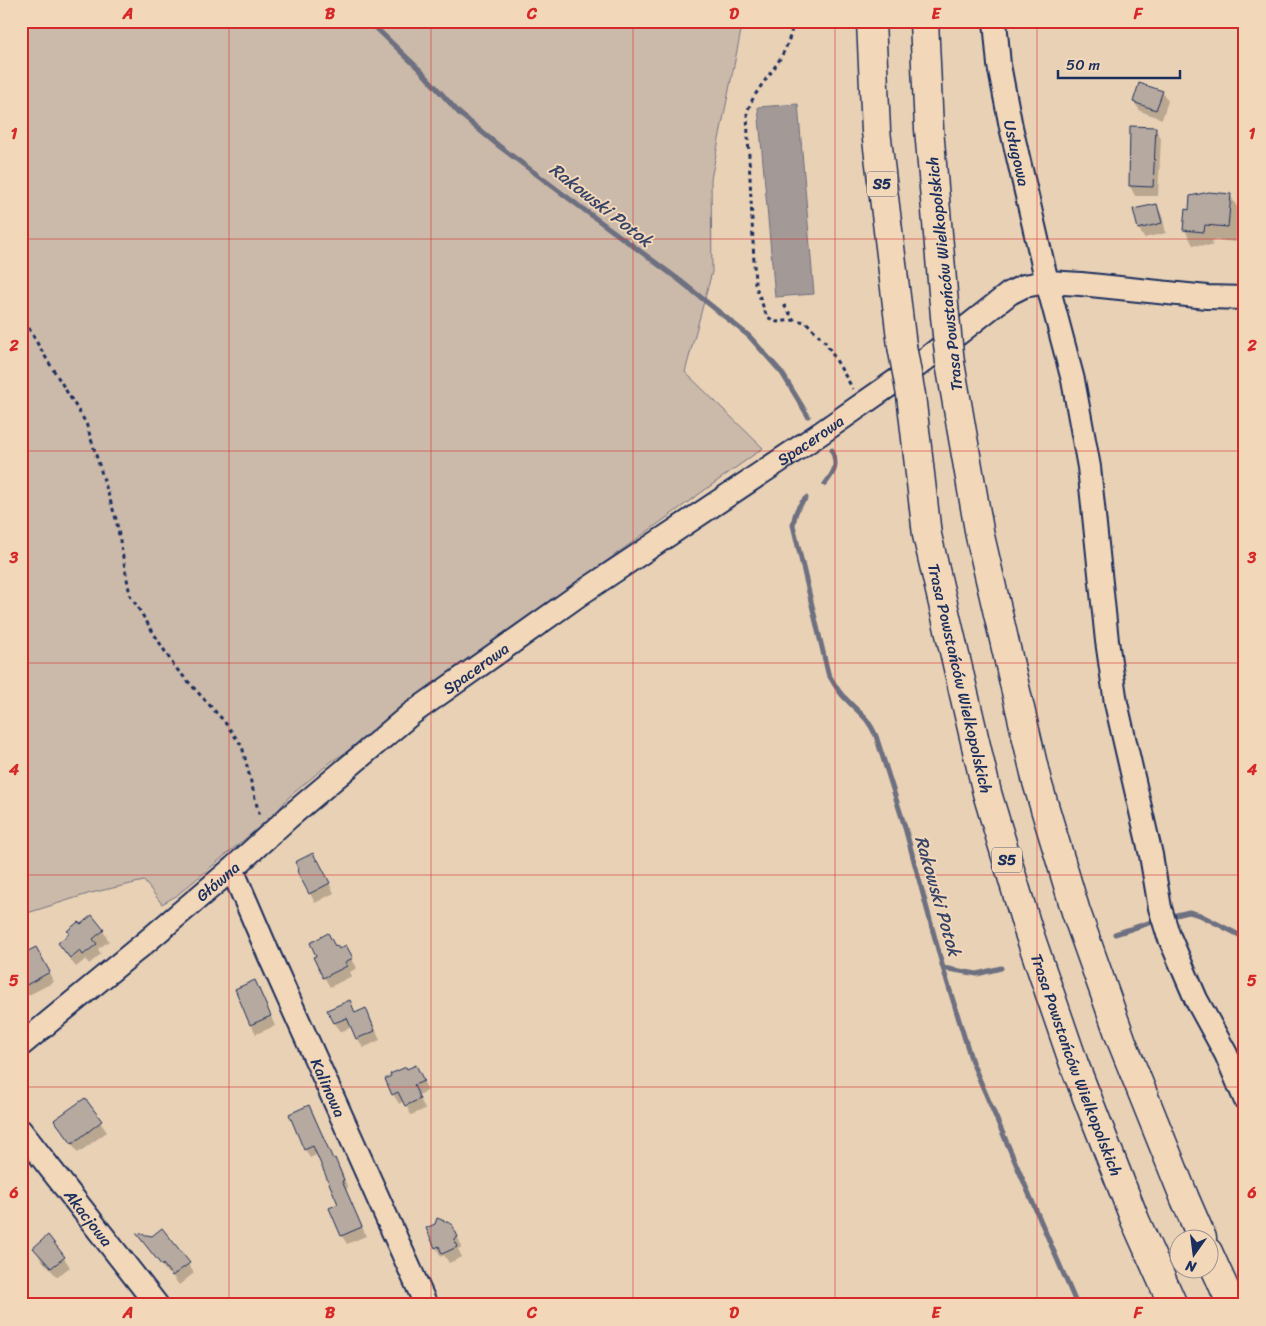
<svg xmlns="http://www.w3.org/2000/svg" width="1266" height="1326" viewBox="0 0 1266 1326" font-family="Sriracha,sans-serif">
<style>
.green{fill:#cbb9a9;stroke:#737484}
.water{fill:#a39997;stroke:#6d6f80}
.shadow{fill:#0003}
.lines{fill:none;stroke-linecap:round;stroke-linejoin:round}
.stream{stroke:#6d6f80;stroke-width:5}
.building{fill:#b6a9a0;stroke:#1b2f5e}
.minor-casing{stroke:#1b2f5e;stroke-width:26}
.highway-casing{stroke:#1b2f5e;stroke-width:31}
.path{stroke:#1b2f5e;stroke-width:3;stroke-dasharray:4 4;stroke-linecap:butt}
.minor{stroke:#f2d8b9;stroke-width:22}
.highway{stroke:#f2d8b9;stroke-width:28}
.highway-bridge-casing{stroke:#1b2f5e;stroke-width:31;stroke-linecap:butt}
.highway-bridge{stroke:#f2d8b9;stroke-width:28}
.grid{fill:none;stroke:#d62828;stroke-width:1;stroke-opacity:0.55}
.labels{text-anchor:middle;stroke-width:4;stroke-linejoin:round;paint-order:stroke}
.shield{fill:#f2d8b9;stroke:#5c6279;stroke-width:1}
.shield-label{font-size:15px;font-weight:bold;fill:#1b2f5e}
.street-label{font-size:16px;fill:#1b2f5e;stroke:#f2d8b9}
.water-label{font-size:18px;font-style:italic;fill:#364469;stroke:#f2d8b9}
.neatline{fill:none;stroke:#d62828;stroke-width:2}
.grid-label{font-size:16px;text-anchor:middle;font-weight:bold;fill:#d62828}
</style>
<rect width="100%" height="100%" fill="#e9d1b5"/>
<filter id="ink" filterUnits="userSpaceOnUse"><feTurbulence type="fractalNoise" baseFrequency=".02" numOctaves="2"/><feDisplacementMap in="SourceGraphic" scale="10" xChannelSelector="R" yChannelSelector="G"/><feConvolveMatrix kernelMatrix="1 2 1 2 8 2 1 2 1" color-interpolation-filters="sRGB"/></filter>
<g filter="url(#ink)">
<!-- green -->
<path class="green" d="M 21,21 L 743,21 L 711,179 L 712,272 L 685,372 L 763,448 L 468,661 L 356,746 L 332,761 L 289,797 L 275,814 L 176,896 L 162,904 L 144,881 L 91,893 L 21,915 Z"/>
<!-- water -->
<path class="water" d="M 798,104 L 814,294 L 775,297 L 758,107 Z"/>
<!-- shadow -->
<path class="shadow" d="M 1162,92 L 1168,101 L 1162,119 L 1140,111 L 1134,102 Z
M 1132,128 L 1155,129 L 1161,138 L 1158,196 L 1135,196 L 1130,186 Z
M 1230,195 L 1239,210 L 1236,242 L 1213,240 L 1212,246 L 1193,245 L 1185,230 L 1190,211 Z
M 1156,205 L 1162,215 L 1166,233 L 1144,238 L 1139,229 Z
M 323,871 L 334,893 L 315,903 L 310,893 Z
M 92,917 L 103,931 L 109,941 L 98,949 L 101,954 L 89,964 L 86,959 L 76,967 L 65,953 L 59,943 Z
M 335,948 L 339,951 L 351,957 L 357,968 L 350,972 L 352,976 L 330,987 L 324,977 Z
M 36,949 L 54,982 L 21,999 L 21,960 Z
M 255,982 L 260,991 L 275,1026 L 256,1034 L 251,1024 Z
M 353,1010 L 357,1019 L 365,1010 L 371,1019 L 380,1040 L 363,1048 L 352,1027 L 340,1032 L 335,1023 Z
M 421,1076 L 428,1091 L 418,1095 L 425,1109 L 411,1115 L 404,1101 L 399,1104 L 393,1094 Z
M 84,1100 L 107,1132 L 78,1153 L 56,1121 Z
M 309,1107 L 314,1115 L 333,1160 L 335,1160 L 340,1168 L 348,1188 L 346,1189 L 366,1236 L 347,1244 L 342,1236 L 340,1205 L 318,1154 L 310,1158 L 305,1149 Z
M 457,1235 L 462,1247 L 458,1249 L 462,1257 L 449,1263 L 444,1255 L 441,1257 L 436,1247 Z
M 48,1237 L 64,1258 L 70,1267 L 57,1277 L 40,1258 L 35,1248 Z
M 144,1242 L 188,1264 L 194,1273 L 179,1285 L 170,1273 L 168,1274 Z"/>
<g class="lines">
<!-- stream -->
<path class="stream" d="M 369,21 L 422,72 L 459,113 L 499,146 L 587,212 L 678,279 L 749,336 L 782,373 L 808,416
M 825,484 C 835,471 838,466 832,450
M 806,498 C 797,507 795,513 793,525 L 828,673 C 833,682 838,692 846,699 C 860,714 867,716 876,736 L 904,824 L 943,968 L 972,1062 L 1077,1305
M 1172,916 L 1189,912 L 1200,915 L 1245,938
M 1115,934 L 1155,921
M 943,968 L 977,974 L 1001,968"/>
</g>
<!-- building -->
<path class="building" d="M 1139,83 L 1163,91 L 1156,110 L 1133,102 Z
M 1130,126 L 1156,127 L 1153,187 L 1129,186 Z
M 1209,192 L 1231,194 L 1228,227 L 1205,225 L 1204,232 L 1183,230 L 1185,209 L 1189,210 L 1190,196 Z
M 1157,204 L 1162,223 L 1138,229 L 1133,209 Z
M 313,853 L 317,861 L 318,860 L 330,883 L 309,894 L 297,871 L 299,870 L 295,862 Z
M 92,915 L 104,930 L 93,939 L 97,944 L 83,955 L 80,950 L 70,958 L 58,943 L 70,933 L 67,931 L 78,922 L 81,924 Z
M 328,933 L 335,946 L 337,945 L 339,949 L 346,945 L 353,958 L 345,962 L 347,966 L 323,978 L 313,957 L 316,956 L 310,943 Z
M 36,947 L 50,972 L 21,988 L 21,957 L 28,951 Z
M 255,980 L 271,1016 L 250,1025 L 235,989 Z
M 350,1000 L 355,1013 L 366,1008 L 375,1031 L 356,1039 L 347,1018 L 334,1023 L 327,1010 Z
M 416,1065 L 424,1081 L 414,1085 L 420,1099 L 405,1106 L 398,1092 L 392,1095 L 385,1079 L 391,1076 L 390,1074 L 406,1067 L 407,1069 Z
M 85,1098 L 102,1121 L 72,1144 L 54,1120 Z
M 309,1105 L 333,1159 L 335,1158 L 344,1180 L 342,1181 L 362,1227 L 341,1236 L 329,1208 L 338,1204 L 313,1146 L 304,1150 L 289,1114 Z
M 437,1218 L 452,1224 L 458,1237 L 454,1239 L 457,1247 L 442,1254 L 439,1246 L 435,1248 L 426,1228 L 435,1224 Z
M 162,1228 L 190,1263 L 172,1276 L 163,1264 L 162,1266 L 136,1233 L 152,1236 Z
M 48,1235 L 65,1257 L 51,1268 L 33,1248 Z"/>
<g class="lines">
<!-- minor casing -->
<g class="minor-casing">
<g id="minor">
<path id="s1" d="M 995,21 L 999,65 L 1011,127 L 1047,282 L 1073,380 L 1089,467 L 1107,641 L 1116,703 L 1151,855 L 1160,908 L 1168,934 L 1196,999 L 1226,1054 L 1245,1099"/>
<path id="s2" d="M 232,869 L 269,955 L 426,1305"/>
<path id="s3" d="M 21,1045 L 146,942 L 232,869 L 289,817 L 411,714 L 583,592 L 821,433 L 917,366 L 1010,293 L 1024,286 L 1047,282 L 1081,284 L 1207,297 L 1245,298"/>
<path id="s4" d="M 21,1131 L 157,1305"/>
</g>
</g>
<!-- highway casing -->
<g class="highway-casing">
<g id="highway">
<path d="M 871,21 L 876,131 L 902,346"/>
<path d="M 924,21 L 929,129 L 945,316"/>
<path d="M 950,363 L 980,536 L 1037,782 L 1076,912 L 1122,1042 L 1185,1199 L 1202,1238"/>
<path id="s5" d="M 911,395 L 927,535 L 987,793 L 1028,930 L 1074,1064 L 1135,1220 L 1173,1305"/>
<path d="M 1208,1252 L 1232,1305"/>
</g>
</g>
<!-- path -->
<path class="path" d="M 394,21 L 407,25 L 415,21
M 794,21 C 791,33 788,45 782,55 C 772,75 752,92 747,114 L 755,284 L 767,317 L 777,322 L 794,320 L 806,322 L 826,343 L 853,389
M 784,305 L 794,320
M 21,314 L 40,348 L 86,423 L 116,519 L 130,595 L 174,666 L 223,720 L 242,746 L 260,818"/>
<!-- minor -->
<use href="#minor" class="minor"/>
<!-- highway -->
<use href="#highway" class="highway"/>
<!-- highway-bridge casing -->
<g class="highway-bridge-casing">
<path id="highway-bridge" d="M 945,316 L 950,363
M 902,346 L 911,395"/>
</g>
<!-- highway-bridge -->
<use href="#highway-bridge" class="highway-bridge"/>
</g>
</g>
<!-- grid -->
<path class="grid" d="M 229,21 L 229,1305M 431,21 L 431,1305M 633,21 L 633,1305M 835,21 L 835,1305M 1037,21 L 1037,1305M 21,239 L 1245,239M 21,451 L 1245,451M 21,663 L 1245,663M 21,875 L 1245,875M 21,1087 L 1245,1087"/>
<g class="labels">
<!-- shield labels -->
<g class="shield">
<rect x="867" y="171.5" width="30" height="25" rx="4"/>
<rect x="992" y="847.5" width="30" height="25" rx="4"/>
</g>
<g class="shield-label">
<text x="882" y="189">S5</text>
<text x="1007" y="865">S5</text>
</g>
<!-- street labels -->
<g class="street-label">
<text dy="6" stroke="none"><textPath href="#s1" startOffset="134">Usługowa</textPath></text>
<text transform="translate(944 274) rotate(-96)" y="6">Trasa Powstańców Wielkopolskich</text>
<text dy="6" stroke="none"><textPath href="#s3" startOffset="996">Spacerowa</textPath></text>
<text dy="6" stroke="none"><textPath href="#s3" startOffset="591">Spacerowa</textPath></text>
<text dy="6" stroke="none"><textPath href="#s5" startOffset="288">Trasa Powstańców Wielkopolskich</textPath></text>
<text dy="6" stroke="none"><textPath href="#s3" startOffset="256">Główna</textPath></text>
<text dy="6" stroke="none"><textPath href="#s5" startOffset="692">Trasa Powstańców Wielkopolskich</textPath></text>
<text dy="6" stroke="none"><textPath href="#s2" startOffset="239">Kalinowa</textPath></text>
<text dy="6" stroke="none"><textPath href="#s4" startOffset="110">Akacjowa</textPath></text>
</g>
<!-- water labels -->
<g class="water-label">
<text transform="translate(601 205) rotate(38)" y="6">Rakowski Potok</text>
<text transform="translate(938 896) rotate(74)" y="6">Rakowski Potok</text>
</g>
</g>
<!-- margin -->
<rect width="1266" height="1326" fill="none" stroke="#f2d8b9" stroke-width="55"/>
<!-- north arrow -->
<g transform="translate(1194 1254) rotate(194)"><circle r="24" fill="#f2d8b9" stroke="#9c9495"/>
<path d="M0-4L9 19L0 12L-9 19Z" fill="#1b2f5e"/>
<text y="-8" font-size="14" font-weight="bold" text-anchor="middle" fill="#1b2f5e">N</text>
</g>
<!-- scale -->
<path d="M1058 70v8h122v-8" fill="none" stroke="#1b2f5e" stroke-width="2.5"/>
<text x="1066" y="70" font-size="15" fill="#1b2f5e" stroke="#f2d8b9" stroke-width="4" paint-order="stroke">50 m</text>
<rect x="28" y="28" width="1210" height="1270" class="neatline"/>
<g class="grid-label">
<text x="128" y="19">A</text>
<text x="330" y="19">B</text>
<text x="532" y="19">C</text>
<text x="734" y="19">D</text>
<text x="936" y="19">E</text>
<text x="1138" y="19">F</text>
<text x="14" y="139">1</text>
<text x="1252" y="139">1</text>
<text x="14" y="351">2</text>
<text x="1252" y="351">2</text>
<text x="14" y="563">3</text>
<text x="1252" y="563">3</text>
<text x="14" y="775">4</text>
<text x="1252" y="775">4</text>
<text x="14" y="986">5</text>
<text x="1252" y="986">5</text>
<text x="14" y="1198">6</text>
<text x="1252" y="1198">6</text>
<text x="128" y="1318">A</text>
<text x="330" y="1318">B</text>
<text x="532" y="1318">C</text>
<text x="734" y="1318">D</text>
<text x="936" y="1318">E</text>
<text x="1138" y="1318">F</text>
</g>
</svg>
